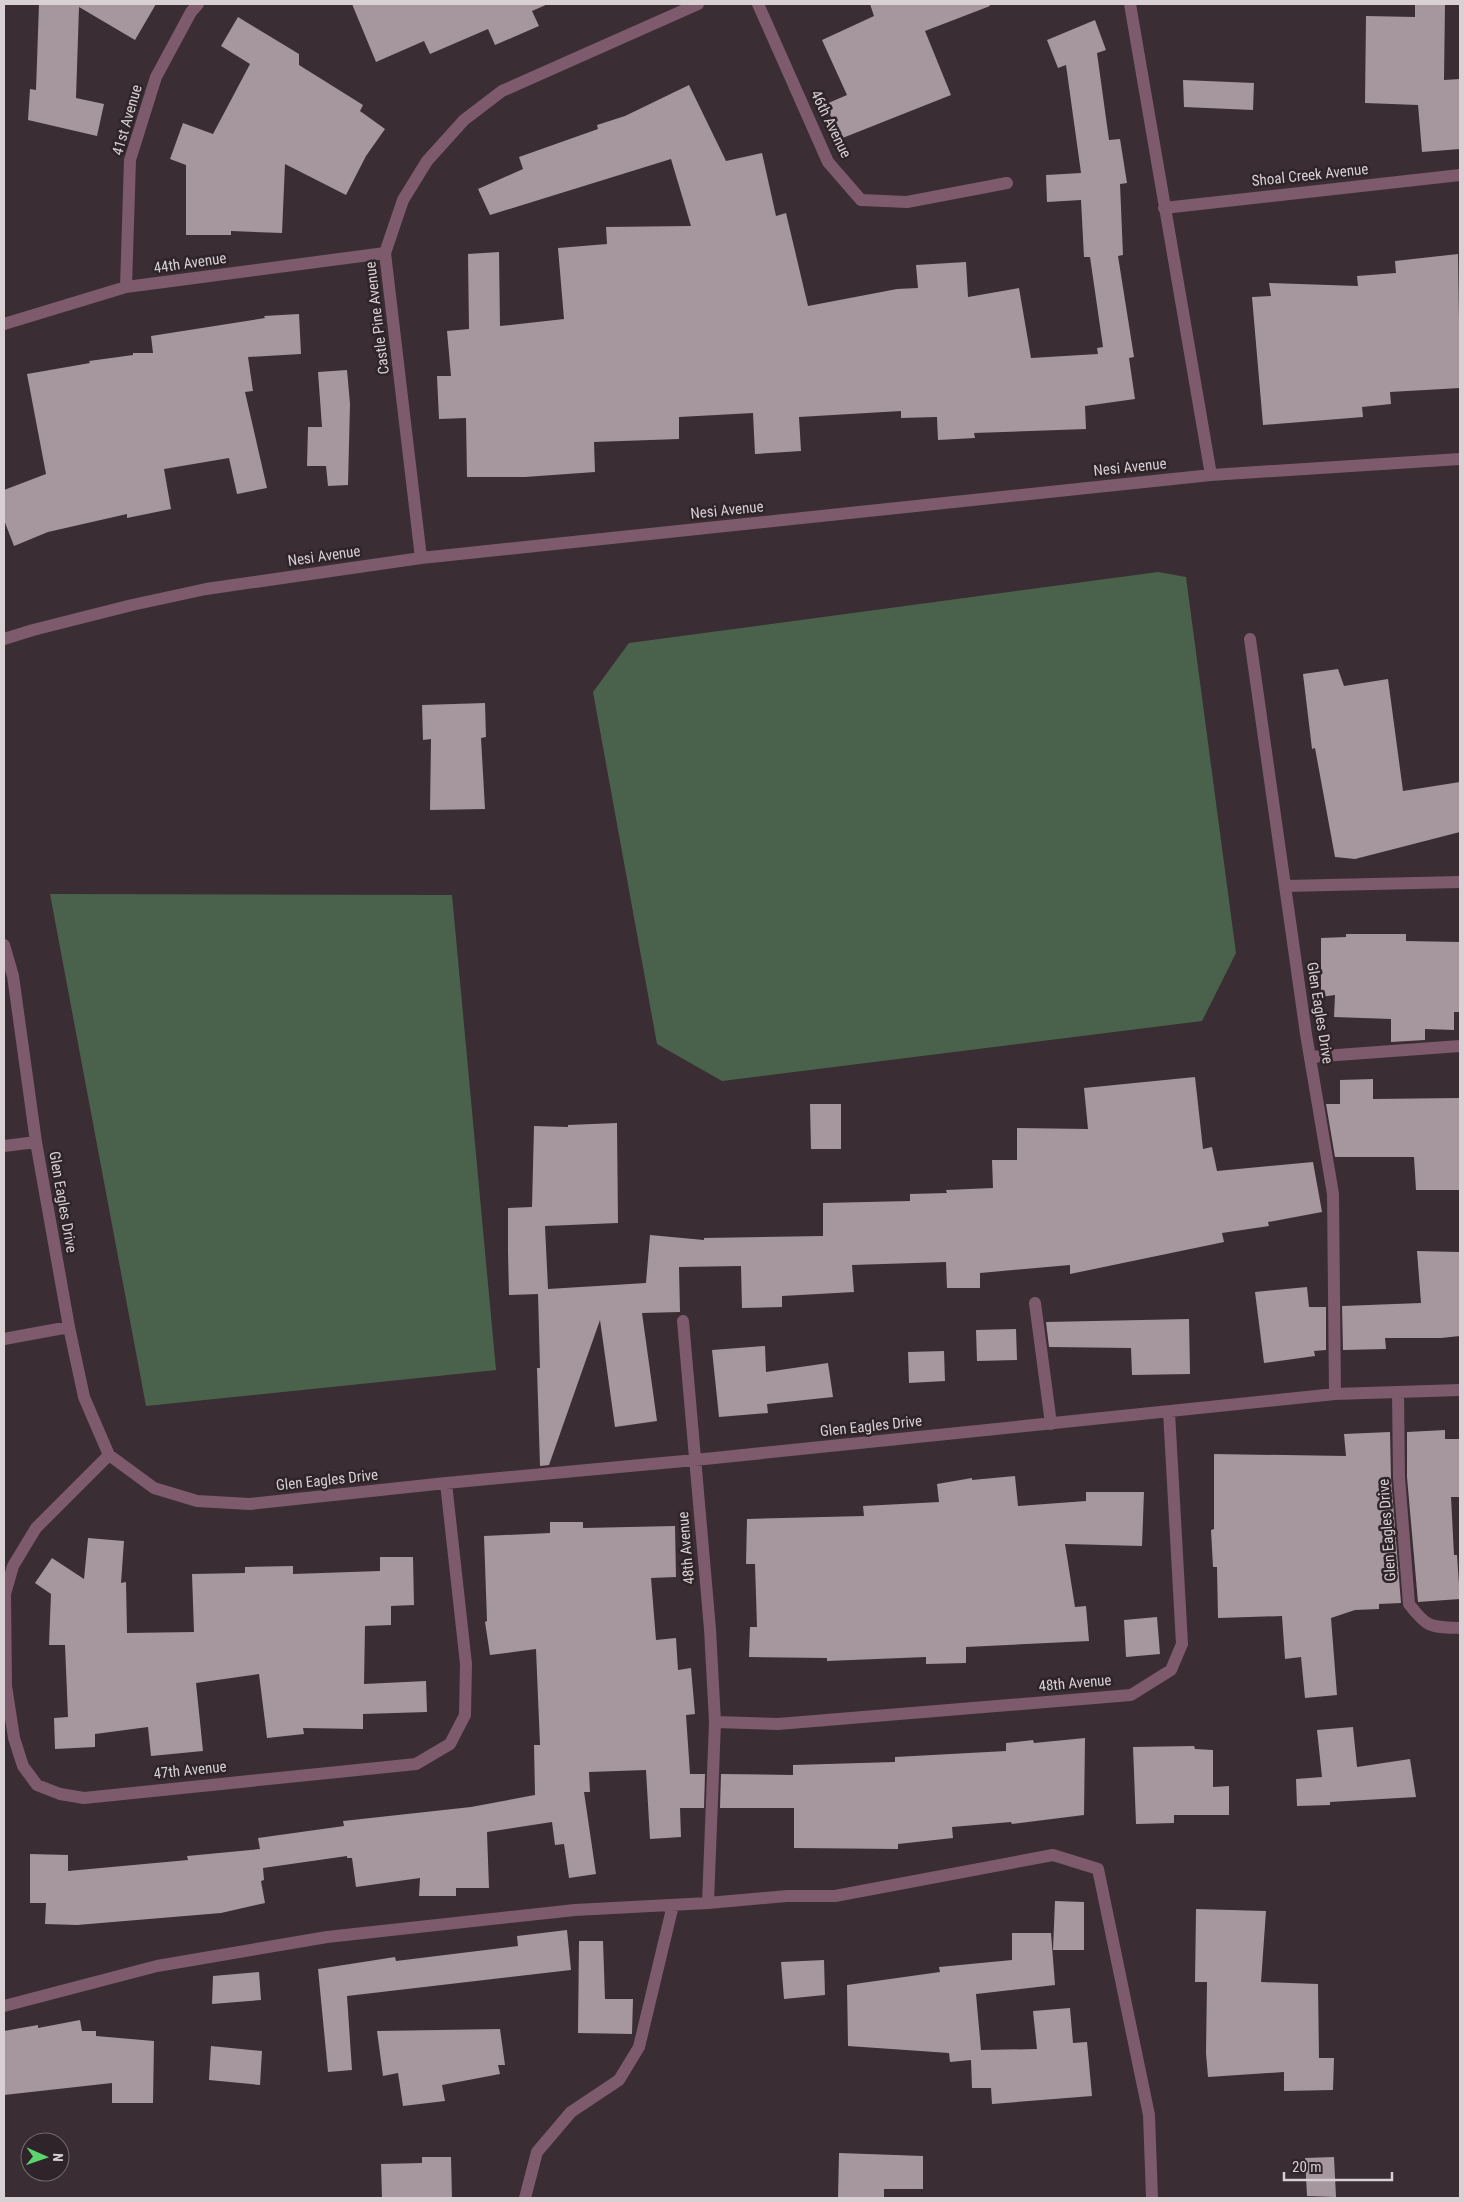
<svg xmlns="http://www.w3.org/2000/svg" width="1464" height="2202" viewBox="0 0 1464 2202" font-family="'Roboto Condensed',sans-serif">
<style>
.green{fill:#4a624b}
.building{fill:#a6979e}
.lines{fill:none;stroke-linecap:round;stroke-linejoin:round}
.lane{stroke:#7d5a6c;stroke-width:12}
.street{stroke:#7d5a6c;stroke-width:12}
.labels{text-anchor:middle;stroke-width:5;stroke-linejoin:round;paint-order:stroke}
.street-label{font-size:15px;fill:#d8d0d3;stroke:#2f2429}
</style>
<rect width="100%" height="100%" fill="#3a2d33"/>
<!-- green -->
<path class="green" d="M 1158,572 L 1186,577 L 1236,953 L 1202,1021 L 722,1081 L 657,1044 L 593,692 L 629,643 Z
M 50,894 L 452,895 L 496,1370 L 146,1406 Z"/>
<!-- building -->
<path class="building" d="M 39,4 L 156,4 L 135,40 L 79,7 L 76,98 L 104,104 L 97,136 L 28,120 L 30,89 L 36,90 Z
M 352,4 L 548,4 L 532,11 L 539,26 L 495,45 L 488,29 L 430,54 L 424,41 L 376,62 Z
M 870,4 L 989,4 L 990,6 L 925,31 L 951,95 L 840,139 L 826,104 L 847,95 L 822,40 L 874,16 Z
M 1415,4 L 1445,4 L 1444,80 L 1460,79 L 1460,149 L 1422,152 L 1418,105 L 1365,103 L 1366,16 L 1415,17 Z
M 238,17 L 299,54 L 299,65 L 363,105 L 360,111 L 385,129 L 366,156 L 346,195 L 285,164 L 282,233 L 231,231 L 231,235 L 186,235 L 186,165 L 170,159 L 183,123 L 213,134 L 250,64 L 221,46 Z
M 1095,20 L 1106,50 L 1097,53 L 1109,140 L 1120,139 L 1127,183 L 1120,184 L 1123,255 L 1118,256 L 1134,357 L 1129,358 L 1135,399 L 1085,406 L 1086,429 L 974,433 L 975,438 L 938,440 L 937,417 L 901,418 L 901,411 L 799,417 L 801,451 L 755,454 L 753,413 L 679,417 L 679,439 L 594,442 L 595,472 L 525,477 L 467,477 L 466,418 L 439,419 L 437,376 L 451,376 L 447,331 L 469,329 L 468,254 L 499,252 L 500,326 L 564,319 L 558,248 L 607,244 L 606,227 L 691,226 L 671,159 L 490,215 L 478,189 L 523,169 L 519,157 L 598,129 L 597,125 L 625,116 L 689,85 L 726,161 L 762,153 L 776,216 L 786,213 L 808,306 L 897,289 L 918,288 L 916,265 L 966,262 L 968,297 L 1019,288 L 1031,358 L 1098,354 L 1097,348 L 1103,347 L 1090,257 L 1084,257 L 1081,200 L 1047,202 L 1046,175 L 1081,173 L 1066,65 L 1058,68 L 1047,40 Z
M 1183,80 L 1254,83 L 1253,110 L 1184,107 Z
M 1458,254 L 1460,388 L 1390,392 L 1391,404 L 1362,407 L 1363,417 L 1263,425 L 1252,297 L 1271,296 L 1269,283 L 1358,286 L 1357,276 L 1396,273 L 1395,261 Z
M 299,314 L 301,354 L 248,357 L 253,391 L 245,392 L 267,488 L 237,494 L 229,458 L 164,469 L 171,509 L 127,518 L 127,514 L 48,532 L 14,546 L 4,520 L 4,490 L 46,474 L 27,374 L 90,363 L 89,361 L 133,355 L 133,353 L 153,353 L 151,336 L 265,318 L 264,316 Z
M 347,370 L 350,404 L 348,485 L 328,486 L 326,466 L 307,466 L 308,427 L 322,427 L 318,372 Z
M 1338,669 L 1344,686 L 1388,679 L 1403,791 L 1460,782 L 1460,832 L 1355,859 L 1335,857 L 1315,748 L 1312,749 L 1303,674 Z
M 485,703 L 486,737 L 481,738 L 485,809 L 430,810 L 431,739 L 423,740 L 422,705 Z
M 1346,934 L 1406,934 L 1406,941 L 1460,942 L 1460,1012 L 1454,1012 L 1454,1030 L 1425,1029 L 1425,1040 L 1391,1042 L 1391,1019 L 1334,1017 L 1335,995 L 1321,997 L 1321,938 L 1346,937 Z
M 1195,1077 L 1203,1149 L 1212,1147 L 1217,1171 L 1313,1162 L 1322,1212 L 1268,1222 L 1269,1226 L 1222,1233 L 1224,1242 L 1070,1274 L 1070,1265 L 980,1273 L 980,1288 L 947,1288 L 946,1262 L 852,1265 L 854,1292 L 782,1296 L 782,1307 L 742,1308 L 741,1266 L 679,1267 L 680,1312 L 642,1313 L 657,1421 L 615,1427 L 600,1320 L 549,1465 L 540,1466 L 537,1368 L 540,1368 L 538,1294 L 509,1295 L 508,1252 L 508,1208 L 532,1207 L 534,1126 L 568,1127 L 568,1125 L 617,1123 L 618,1223 L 545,1226 L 548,1289 L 646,1283 L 650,1235 L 704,1240 L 704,1238 L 823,1236 L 823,1203 L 910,1201 L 910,1194 L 947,1193 L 946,1190 L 993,1188 L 992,1160 L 1017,1160 L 1017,1128 L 1088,1129 L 1084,1088 Z
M 1373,1079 L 1373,1099 L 1460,1098 L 1460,1190 L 1416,1190 L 1414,1157 L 1335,1157 L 1326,1104 L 1340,1104 L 1340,1080 Z
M 810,1104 L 841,1104 L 841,1149 L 811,1149 Z
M 1417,1251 L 1460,1252 L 1460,1336 L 1441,1338 L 1385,1338 L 1386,1349 L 1343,1350 L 1342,1306 L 1421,1303 Z
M 1307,1287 L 1309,1307 L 1326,1307 L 1326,1350 L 1314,1351 L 1315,1356 L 1264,1363 L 1255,1292 Z
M 1189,1319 L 1190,1374 L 1132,1375 L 1131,1348 L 1049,1347 L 1046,1322 Z
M 1016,1329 L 1017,1360 L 977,1361 L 976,1330 Z
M 765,1346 L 766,1372 L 828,1363 L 833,1397 L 767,1404 L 768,1413 L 719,1417 L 712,1350 Z
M 944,1351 L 945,1381 L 909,1383 L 908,1352 Z
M 1445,1430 L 1445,1439 L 1460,1439 L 1460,1497 L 1451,1497 L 1454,1555 L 1457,1555 L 1460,1599 L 1418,1602 L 1407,1477 L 1407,1432 Z
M 1390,1432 L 1391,1478 L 1401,1603 L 1379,1604 L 1379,1609 L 1355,1610 L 1331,1618 L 1337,1695 L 1305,1698 L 1301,1657 L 1285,1659 L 1282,1616 L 1218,1618 L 1217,1567 L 1213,1567 L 1211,1530 L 1214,1529 L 1214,1454 L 1346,1456 L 1344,1434 Z
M 1015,1476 L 1018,1506 L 1086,1501 L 1086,1492 L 1144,1492 L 1142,1546 L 1065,1544 L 1075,1607 L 1086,1606 L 1089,1641 L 966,1647 L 966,1663 L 926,1664 L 926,1657 L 827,1661 L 827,1658 L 749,1657 L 750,1627 L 757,1627 L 755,1564 L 746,1564 L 747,1519 L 864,1516 L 863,1506 L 939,1502 L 937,1484 L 972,1478 L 972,1480 Z
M 550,1522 L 583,1522 L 583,1528 L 675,1526 L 676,1577 L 651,1578 L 656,1640 L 676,1638 L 678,1670 L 691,1668 L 695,1714 L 686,1715 L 690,1774 L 705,1774 L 704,1808 L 680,1808 L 681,1837 L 650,1839 L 646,1770 L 589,1772 L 590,1792 L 584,1792 L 596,1874 L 569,1878 L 564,1844 L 555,1845 L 552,1822 L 487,1832 L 489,1888 L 456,1888 L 456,1896 L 419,1896 L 420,1878 L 356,1887 L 352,1858 L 347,1858 L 347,1856 L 263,1868 L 264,1880 L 261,1881 L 265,1903 L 221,1913 L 77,1925 L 45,1924 L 46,1903 L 30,1903 L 30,1854 L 68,1855 L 68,1871 L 188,1860 L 187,1856 L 260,1849 L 258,1838 L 344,1826 L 343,1821 L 471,1807 L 535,1795 L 534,1745 L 540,1745 L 536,1649 L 490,1655 L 485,1622 L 487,1621 L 484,1536 L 550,1533 Z
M 88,1538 L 124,1541 L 121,1583 L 126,1582 L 127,1633 L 194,1632 L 192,1574 L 245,1573 L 245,1567 L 293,1566 L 293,1574 L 380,1571 L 380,1557 L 413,1557 L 414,1605 L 391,1606 L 391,1625 L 365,1626 L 364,1684 L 426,1681 L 427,1712 L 363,1714 L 363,1729 L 303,1728 L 304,1734 L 267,1738 L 259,1674 L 196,1683 L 203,1751 L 151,1756 L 148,1727 L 95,1734 L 95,1747 L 55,1749 L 54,1718 L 68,1717 L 65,1645 L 49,1645 L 51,1594 L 35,1583 L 52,1558 L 84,1579 Z
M 1157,1617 L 1160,1654 L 1126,1657 L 1124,1620 Z
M 1353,1727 L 1357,1767 L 1410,1759 L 1416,1797 L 1330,1802 L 1330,1805 L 1297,1806 L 1296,1779 L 1322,1777 L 1317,1730 Z
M 1085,1738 L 1084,1815 L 1012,1824 L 1011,1822 L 952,1827 L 953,1838 L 898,1844 L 898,1849 L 794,1848 L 794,1808 L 720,1808 L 721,1774 L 793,1775 L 793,1765 L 895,1762 L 895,1757 L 1006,1751 L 1006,1743 L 1033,1740 L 1034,1743 Z
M 1194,1746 L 1195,1749 L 1213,1750 L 1213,1787 L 1229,1786 L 1229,1815 L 1174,1815 L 1174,1823 L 1136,1824 L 1133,1747 Z
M 1055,1901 L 1084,1902 L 1084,1950 L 1053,1950 Z
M 1196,1909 L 1266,1911 L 1261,1982 L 1318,1984 L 1319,2058 L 1334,2058 L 1333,2090 L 1284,2091 L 1284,2072 L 1208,2077 L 1206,2053 L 1207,1982 L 1195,1982 Z
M 567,1930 L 571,1970 L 347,1996 L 352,2070 L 328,2072 L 318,1969 L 395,1957 L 396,1961 L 518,1946 L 517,1936 Z
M 1012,1933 L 1051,1933 L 1055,1985 L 976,1994 L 981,2050 L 1037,2049 L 1033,2011 L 1070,2008 L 1073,2043 L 1087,2042 L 1092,2096 L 992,2104 L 991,2088 L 972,2088 L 971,2060 L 950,2062 L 949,2053 L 848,2046 L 847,1985 L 940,1972 L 939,1967 L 1012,1960 Z
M 579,1941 L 603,1941 L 605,1999 L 633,1999 L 632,2034 L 578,2033 Z
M 824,1960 L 825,1995 L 784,1999 L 781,1962 Z
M 259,1972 L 261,2000 L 212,2004 L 213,1976 Z
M 80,2020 L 82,2031 L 96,2031 L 96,2036 L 154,2041 L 153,2103 L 112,2103 L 112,2083 L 4,2095 L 4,2031 L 38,2025 L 38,2028 Z
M 500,2029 L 505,2065 L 498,2065 L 500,2074 L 442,2085 L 445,2101 L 403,2106 L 398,2073 L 383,2076 L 377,2031 Z
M 211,2046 L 262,2051 L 260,2085 L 209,2080 Z
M 839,2153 L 923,2156 L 923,2189 L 884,2189 L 884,2198 L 838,2198 Z
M 422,2157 L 451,2157 L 452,2198 L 382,2198 L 381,2164 L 422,2163 Z
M 1334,2157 L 1336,2197 L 1307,2196 L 1305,2158 Z"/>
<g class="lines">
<!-- lane -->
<path class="lane" d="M 1285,886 L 1460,882
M 1310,1057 L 1460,1046"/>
<!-- street -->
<path class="street" d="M 758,4 L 828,162 L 861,200 L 907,202 L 1007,183
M 1130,4 L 1211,475
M 1164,208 L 1460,175
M 126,287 L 130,160 L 156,77 L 191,12 L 198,4
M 4,324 L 126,287 L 385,253
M 421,558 L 385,253 L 403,200 L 427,161 L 464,120 L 502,91 L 698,4
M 4,639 L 33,630 L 132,605 L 206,589 L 421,558 L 1211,475 L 1460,459
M 1250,639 L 1306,1034 L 1333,1194 L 1335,1394
M 4,945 L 13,976 L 36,1142 L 69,1327 L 84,1397 L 109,1455 L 154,1488 L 197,1501 L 250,1504 L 446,1483 L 695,1460 L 1335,1394 L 1460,1390
M 4,1146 L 36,1142
M 1035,1303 L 1051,1424
M 683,1321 L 710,1629 L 715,1722 L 778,1724 L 1131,1695 L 1171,1670 L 1182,1644 L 1169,1412
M 4,1339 L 69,1327
M 1398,1392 L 1399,1477 L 1409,1604 C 1427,1628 1431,1627 1460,1628
M 109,1455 L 36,1528 L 13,1566 L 5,1594 L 6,1686 L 14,1738 L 23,1766 L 37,1785 L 60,1794 L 84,1798 L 416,1764 L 450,1744 L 465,1715 L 466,1664 L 446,1483
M 708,1903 L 715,1722
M 4,2006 L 157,1966 L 327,1937 L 575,1910 L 708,1903 L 787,1896 L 835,1896 L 1053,1855 L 1098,1869 L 1149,2115 L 1152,2198
M 525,2198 L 537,2152 L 571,2112 L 619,2080 L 639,2047 L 673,1905"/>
</g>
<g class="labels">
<!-- street labels -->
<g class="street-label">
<text transform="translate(127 120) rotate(-74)" y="5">41st Avenue</text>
<text transform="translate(831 124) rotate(64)" y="5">46th Avenue</text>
<text transform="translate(1310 175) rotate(-6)" y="5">Shoal Creek Avenue</text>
<text transform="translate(190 263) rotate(-8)" y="5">44th Avenue</text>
<text transform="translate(377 318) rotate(-97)" y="5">Castle Pine Avenue</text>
<text transform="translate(1130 467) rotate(-6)" y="5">Nesi Avenue</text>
<text transform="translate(727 510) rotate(-6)" y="5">Nesi Avenue</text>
<text transform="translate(324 556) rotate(-8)" y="5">Nesi Avenue</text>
<text transform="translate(1320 1013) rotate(81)" y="5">Glen Eagles Drive</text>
<text transform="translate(63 1202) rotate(80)" y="5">Glen Eagles Drive</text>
<text transform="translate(871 1426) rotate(-6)" y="5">Glen Eagles Drive</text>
<text transform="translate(327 1480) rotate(-6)" y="5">Glen Eagles Drive</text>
<text transform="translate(1387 1530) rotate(-94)" y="5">Glen Eagles Drive</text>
<text transform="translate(686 1548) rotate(-95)" y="5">48th Avenue</text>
<text transform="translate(1075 1683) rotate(-5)" y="5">48th Avenue</text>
<text transform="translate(190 1770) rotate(-6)" y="5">47th Avenue</text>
</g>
</g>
<!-- border -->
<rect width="1464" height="2202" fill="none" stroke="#d8d0d3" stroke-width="10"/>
<!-- north arrow -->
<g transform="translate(45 2157) rotate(92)"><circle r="24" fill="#2f2429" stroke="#73696d"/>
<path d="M0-4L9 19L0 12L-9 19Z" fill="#5bd56e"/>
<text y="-8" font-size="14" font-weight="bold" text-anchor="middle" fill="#d8d0d3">N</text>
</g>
<!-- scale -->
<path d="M1284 2172v8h108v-8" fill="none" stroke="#d8d0d3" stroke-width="2.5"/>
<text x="1292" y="2172" font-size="15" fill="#d8d0d3" stroke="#2f2429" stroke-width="4" paint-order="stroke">20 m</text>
</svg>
